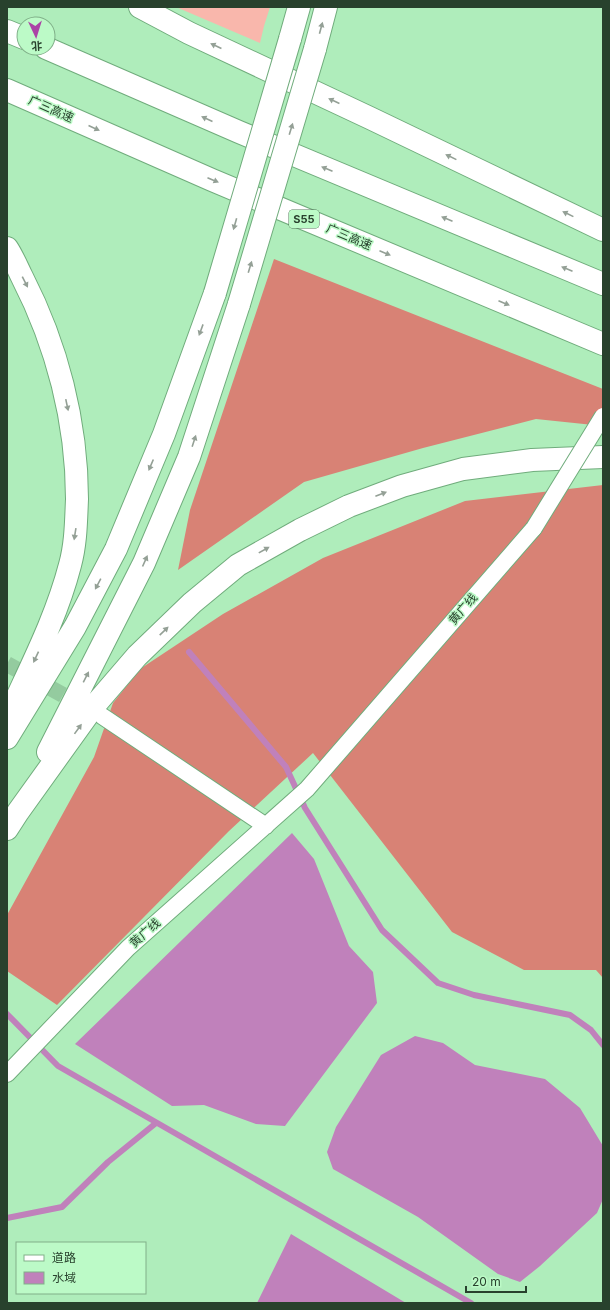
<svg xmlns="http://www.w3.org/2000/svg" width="610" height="1310" viewBox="0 0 610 1310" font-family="Inter,'Noto Sans SC',sans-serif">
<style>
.green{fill:#f9b7ac}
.forest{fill:#d88275}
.water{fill:#c081bb}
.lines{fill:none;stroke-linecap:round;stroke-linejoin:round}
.stream{stroke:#c081bb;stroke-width:6}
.street-tunnel{stroke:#94cb9f;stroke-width:16;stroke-dasharray:16 8;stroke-linecap:butt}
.street-casing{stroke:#70ac7c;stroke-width:18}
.highway-casing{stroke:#70ac7c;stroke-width:24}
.street{stroke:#fff;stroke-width:16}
.highway{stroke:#fff;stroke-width:22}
.street-bridge-casing{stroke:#70ac7c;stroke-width:18;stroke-linecap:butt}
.highway-bridge-casing{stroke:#70ac7c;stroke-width:24;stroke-linecap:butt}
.street-bridge{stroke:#fff;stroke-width:16}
.highway-bridge{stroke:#fff;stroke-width:22}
.oneway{fill:#94a096}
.labels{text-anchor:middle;stroke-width:3;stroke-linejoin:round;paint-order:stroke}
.shield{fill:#bcfac7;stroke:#54785b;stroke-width:1}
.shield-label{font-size:11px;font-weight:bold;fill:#28412d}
.street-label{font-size:12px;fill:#28412d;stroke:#bcfac7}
</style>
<rect width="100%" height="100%" fill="#afedbb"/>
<!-- green -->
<path class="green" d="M 176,7 L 270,7 L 264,26 L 260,43 Z"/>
<!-- forest -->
<path class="forest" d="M 274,259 L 603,389 L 603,426 L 536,419 L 423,448 L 304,482 L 178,570 L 190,510 Z
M 603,485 L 603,978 L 596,970 L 524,970 L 452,932 L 313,753 L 229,831 L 57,1005 L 7,971 L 7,915 L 94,757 L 113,703 L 140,669 L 223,614 L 323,558 L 465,501 Z"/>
<!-- water -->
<path class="water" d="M 292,833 L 314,859 L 349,946 L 373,972 L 377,1003 L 285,1126 L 256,1124 L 204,1105 L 172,1106 L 75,1044 Z
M 415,1036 L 443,1043 L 475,1065 L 545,1079 L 580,1108 L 603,1146 L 603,1199 L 597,1213 L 540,1266 L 520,1282 L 498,1274 L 418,1217 L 333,1169 L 327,1152 L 336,1127 L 381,1055 Z
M 291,1234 L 406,1303 L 257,1303 Z"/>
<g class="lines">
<!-- stream -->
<path class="stream" d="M 189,652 L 286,767 L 305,808 L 382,930 L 438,983 L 474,995 L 570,1015 L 591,1030 L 603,1045
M 7,1014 L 58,1066 L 471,1303
M 7,1218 L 62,1207 L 108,1162 L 156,1123"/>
<!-- street-tunnel -->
<path class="street-tunnel" d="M 7,664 L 83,706"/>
<!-- street casing -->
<g class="street-casing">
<path id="street" d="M 102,716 L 266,826
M 7,1074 L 128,948 L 307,789 L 534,528"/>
</g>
<!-- highway casing -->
<g class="highway-casing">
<path id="highway" d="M 140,7 L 189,33 L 370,118 L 603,230
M 7,31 L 24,38
M 290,39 L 299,7
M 46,48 L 239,132 L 603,284
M 315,49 L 326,7
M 7,90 L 212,180 L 603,344
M 7,248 C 13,257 17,267 22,277 C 57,345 77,422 77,499 C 76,521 76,543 70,565 C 56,619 30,668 7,719
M 7,738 L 75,627 L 116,549 L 164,434 L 215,293
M 48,752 L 144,563 L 189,457 L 239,304
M 7,829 L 18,812 L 94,706 L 137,656 L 192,603 L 238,565 L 300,530 L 349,506 L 402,486 L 463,469 L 532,460 L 603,457"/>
</g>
<!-- street -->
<use href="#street" class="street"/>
<!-- highway -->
<use href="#highway" class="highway"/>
<!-- street-bridge casing -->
<g class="street-bridge-casing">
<path id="street-bridge" d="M 534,528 L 603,416"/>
</g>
<!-- highway-bridge casing -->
<g class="highway-bridge-casing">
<path id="highway-bridge" d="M 215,293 L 290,39
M 239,304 L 315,49"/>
</g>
<!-- street-bridge -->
<use href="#street-bridge" class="street-bridge"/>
<!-- highway-bridge -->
<use href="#highway-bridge" class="highway-bridge"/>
</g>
<!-- one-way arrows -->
<defs><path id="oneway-solid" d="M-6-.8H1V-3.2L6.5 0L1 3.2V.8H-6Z"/></defs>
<g class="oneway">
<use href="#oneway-solid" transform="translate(321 28) rotate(-75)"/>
<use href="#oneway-solid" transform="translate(216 46) rotate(-155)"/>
<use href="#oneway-solid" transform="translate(334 101) rotate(-155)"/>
<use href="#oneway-solid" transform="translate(207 119) rotate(-156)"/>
<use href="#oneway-solid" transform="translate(94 128) rotate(24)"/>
<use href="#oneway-solid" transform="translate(291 129) rotate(-73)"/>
<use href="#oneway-solid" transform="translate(451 157) rotate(-154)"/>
<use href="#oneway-solid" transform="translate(327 169) rotate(-157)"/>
<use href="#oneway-solid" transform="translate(213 180) rotate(23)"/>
<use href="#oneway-solid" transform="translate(568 214) rotate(-154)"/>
<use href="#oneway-solid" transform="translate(447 219) rotate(-157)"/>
<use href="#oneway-solid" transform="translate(235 224) rotate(106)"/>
<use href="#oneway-solid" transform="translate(385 253) rotate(23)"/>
<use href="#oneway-solid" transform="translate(250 267) rotate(-73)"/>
<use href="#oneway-solid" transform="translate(567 269) rotate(-157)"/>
<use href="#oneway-solid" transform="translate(25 282) rotate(63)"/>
<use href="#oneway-solid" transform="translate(504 303) rotate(23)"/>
<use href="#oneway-solid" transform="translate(201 330) rotate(110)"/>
<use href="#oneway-solid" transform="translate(67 405) rotate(78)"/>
<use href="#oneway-solid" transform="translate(194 441) rotate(-72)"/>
<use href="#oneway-solid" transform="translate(151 465) rotate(113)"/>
<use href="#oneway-solid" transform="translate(381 494) rotate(-21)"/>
<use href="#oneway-solid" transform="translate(75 534) rotate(99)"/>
<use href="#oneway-solid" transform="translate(264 550) rotate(-29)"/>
<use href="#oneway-solid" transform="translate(145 561) rotate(-66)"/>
<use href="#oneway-solid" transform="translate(98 584) rotate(118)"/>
<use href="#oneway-solid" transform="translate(164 631) rotate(-44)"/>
<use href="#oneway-solid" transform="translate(36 657) rotate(115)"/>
<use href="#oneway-solid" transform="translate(86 677) rotate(-63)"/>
<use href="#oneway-solid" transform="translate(78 729) rotate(-54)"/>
</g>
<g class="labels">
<!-- shield labels -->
<rect class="shield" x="289" y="210" width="30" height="18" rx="3"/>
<g class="shield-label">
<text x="304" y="223">S55</text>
</g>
<!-- street labels -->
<g class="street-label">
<text transform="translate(51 109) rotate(24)" y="4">广三高速</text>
<text transform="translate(349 237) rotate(23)" y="4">广三高速</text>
<text transform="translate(463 609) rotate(-49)" y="4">黄广线</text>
<text transform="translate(145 933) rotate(-42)" y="4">黄广线</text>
</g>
</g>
<!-- border -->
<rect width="610" height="1310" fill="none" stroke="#28412d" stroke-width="16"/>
<!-- legend -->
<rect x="16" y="1242" width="130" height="52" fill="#bcfac7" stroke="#81b089"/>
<rect x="24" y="1255" width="20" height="6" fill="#ffffff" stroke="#81b089"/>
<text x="52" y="1262" font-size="12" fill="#28412d">道路</text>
<rect x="24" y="1272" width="20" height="12" fill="#c081bb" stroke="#81b089"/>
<text x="52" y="1282" font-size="12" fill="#28412d">水域</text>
<!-- north arrow -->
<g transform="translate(36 36) rotate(176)"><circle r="19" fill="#bcfac7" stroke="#81b089"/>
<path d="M0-3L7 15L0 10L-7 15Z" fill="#ab43a6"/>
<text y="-6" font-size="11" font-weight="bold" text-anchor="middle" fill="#28412d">北</text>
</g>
<!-- scale -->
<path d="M466 1286v6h60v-6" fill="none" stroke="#28412d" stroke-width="2"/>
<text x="472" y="1286" font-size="12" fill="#28412d" stroke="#bcfac7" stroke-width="3" paint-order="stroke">20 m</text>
</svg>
